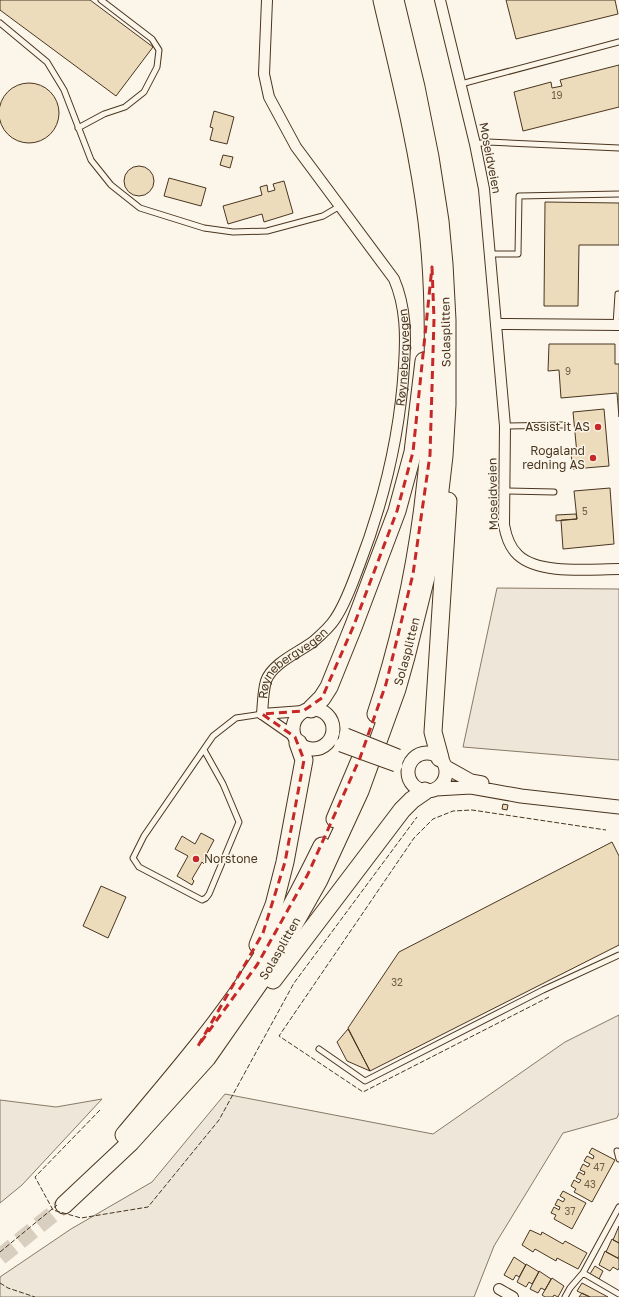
<svg xmlns="http://www.w3.org/2000/svg" width="619" height="1297" viewBox="0 0 619 1297" font-family="'Golos Text',sans-serif">
<style>
.green{fill:#ede6d9;stroke:#887966}
.building{fill:#ecdcbc;stroke:#4a3520}
.lines{fill:none;stroke-linecap:round;stroke-linejoin:round}
.trunk-tunnel{stroke:#d8cfc1;stroke-width:17;stroke-dasharray:17 8;stroke-linecap:butt}
.service-casing{stroke:#4a3520;stroke-width:7}
.minor-casing{stroke:#4a3520;stroke-width:12}
.tertiary-casing{stroke:#4a3520;stroke-width:15}
.trunk-casing{stroke:#4a3520;stroke-width:19}
.service{stroke:#fbf6e9;stroke-width:5}
.minor{stroke:#fbf6e9;stroke-width:10}
.tertiary{stroke:#fbf6e9;stroke-width:13}
.trunk{stroke:#fbf6e9;stroke-width:17}
.tertiary-bridge-casing{stroke:#4a3520;stroke-width:15;stroke-linecap:butt}
.tertiary-bridge{stroke:#fbf6e9;stroke-width:13}
.fence{stroke:#4a3520;stroke-width:1;stroke-dasharray:5 2;stroke-linecap:butt}
.marked{fill:none;stroke:#c62828;stroke-width:3;stroke-dasharray:8 5;stroke-linejoin:round}
.poi-dot{fill:#c62828;stroke:#fbf6e9;stroke-width:1.5}
.labels{text-anchor:middle;stroke-width:3;stroke-linejoin:round;paint-order:stroke}
.number-label{font-size:10px;fill:#725f47}
.street-label{font-size:12px;fill:#4a3520;stroke:#fbf6e9}
.poi-label{font-size:12px;fill:#4a3520;stroke:#fbf6e9;text-anchor:end}
</style>
<rect width="100%" height="100%" fill="#fbf6e9"/>
<!-- green -->
<path class="green" d="M 497,588 L 619,589 L 619,760 L 463,747 Z
M 619,1015 L 619,1113 L 617,1118 L 563,1133 L 494,1246 L 474,1297 L 0,1297 L 0,1277 L 71,1229 L 152,1182 L 225,1094 L 433,1134 L 565,1042 Z
M 102,1099 L 22,1185 L 0,1203 L 0,1100 L 56,1107 Z"/>
<!-- building -->
<path class="building" d="M 0,0 L 90,0 L 153,47 L 116,96 L 0,10 Z
M 506,0 L 615,0 L 618,14 L 516,39 Z
M 619,65 L 619,107 L 523,131 L 514,92 L 551,82 L 552,88 L 562,86 L 560,80 Z
M-1 113a30 30 0 1 1 60 0a30 30 0 1 1-60 0Z
M 214,111 L 234,117 L 227,144 L 210,140 L 213,128 L 210,127 Z
M 223,155 L 233,157 L 230,168 L 220,165 Z
M124 181a15 15 0 1 1 30 0a15 15 0 1 1-30 0Z
M 169,178 L 206,188 L 201,206 L 164,196 Z
M 284,181 L 293,213 L 264,222 L 262,214 L 228,224 L 223,206 L 262,195 L 260,187 L 267,185 L 268,192 L 275,190 L 273,184 Z
M 545,202 L 619,203 L 619,245 L 579,245 L 578,306 L 544,306 Z
M 549,344 L 615,344 L 615,364 L 619,364 L 619,417 L 617,393 L 561,398 L 559,370 L 548,371 Z
M 604,409 L 609,466 L 573,469 L 571,454 L 577,454 L 573,412 Z
M 610,488 L 614,544 L 563,549 L 561,520 L 577,519 L 574,491 Z
M 576,514 L 577,519 L 556,521 L 556,515 Z
M 503,804 L 508,805 L 507,810 L 502,809 Z
M 201,833 L 214,840 L 204,859 L 206,860 L 204,864 L 202,862 L 192,879 L 194,881 L 192,885 L 177,876 L 188,856 L 175,849 L 182,836 L 195,844 Z
M 612,842 L 619,856 L 619,945 L 370,1071 L 348,1028 L 399,952 Z
M 101,886 L 126,897 L 108,938 L 83,926 Z
M 348,1029 L 370,1071 L 347,1061 L 337,1042 Z
M 592,1148 L 615,1160 L 592,1202 L 574,1192 L 576,1189 L 571,1186 L 574,1180 L 579,1183 L 581,1180 L 576,1178 L 579,1172 L 584,1175 L 585,1172 L 580,1170 L 583,1164 L 588,1167 L 590,1164 L 584,1161 L 587,1156 L 593,1159 L 594,1156 L 589,1153 Z
M 563,1191 L 586,1203 L 572,1229 L 554,1219 L 556,1215 L 551,1213 L 554,1207 L 559,1210 L 560,1207 L 555,1205 L 558,1199 L 563,1202 L 565,1199 L 560,1196 Z
M 619,1226 L 619,1243 L 613,1240 Z
M 530,1230 L 541,1235 L 542,1232 L 563,1244 L 565,1241 L 587,1253 L 578,1269 L 557,1258 L 556,1261 L 535,1249 L 533,1252 L 522,1245 Z
M 612,1239 L 619,1243 L 619,1256 L 618,1258 L 606,1252 Z
M 605,1251 L 619,1259 L 619,1268 L 618,1270 L 613,1267 L 610,1271 L 599,1265 Z
M 514,1257 L 526,1265 L 519,1277 L 516,1275 L 513,1280 L 504,1275 Z
M 526,1264 L 539,1272 L 532,1284 L 529,1282 L 526,1287 L 517,1282 Z
M 595,1266 L 603,1271 L 599,1279 L 590,1274 Z
M 539,1271 L 551,1279 L 545,1290 L 541,1288 L 538,1293 L 530,1289 Z
M 552,1278 L 564,1286 L 558,1297 L 554,1295 L 553,1297 L 545,1297 L 542,1295 Z
M 582,1283 L 608,1297 L 590,1297 L 581,1293 L 577,1291 Z
M 582,1293 L 590,1297 L 579,1297 Z"/>
<g class="lines">
<!-- trunk-tunnel -->
<path class="trunk-tunnel" d="M 0,1257 L 64,1205"/>
<!-- service casing -->
<g class="service-casing">
<path id="service" d="M 0,23 L 47,62 L 64,90 L 91,160 L 111,185 L 140,208 L 204,228 L 233,232 L 267,231 L 323,216 L 340,206
M 461,84 L 619,42
M 78,128 L 104,114 L 125,107 L 144,92 L 157,67 L 159,50 L 152,39 L 101,0
M 475,144 L 488,142 L 619,148
M 490,254 L 518,254 L 519,196 L 619,194
M 616,325 L 618,294
M 505,426 L 563,425
M 505,491 L 554,492
M 204,750 L 223,784 L 239,822 L 209,894 L 206,898 L 202,900 L 139,867 L 133,858 L 144,836 L 213,736 L 236,718 L 262,714
M 319,1049 L 365,1081 L 543,990 L 619,955
M 617,1151 L 619,1159
M 583,1273 L 619,1294
M 565,1297 L 570,1288 L 583,1273 L 619,1207"/>
</g>
<!-- minor casing -->
<g class="minor-casing">
<g id="minor">
<path d="M 440,0 L 475,144 L 484,189 L 505,426 L 504,525 C 506,536 509,547 518,555 C 539,575 590,569 619,569"/>
<path d="M 496,324 L 619,325"/>
<path id="s1" d="M 262,714 C 263,703 263,691 266,681 C 272,663 300,652 314,641 C 322,634 330,627 335,619 C 346,603 352,584 359,566 C 384,501 400,435 404,366 C 406,336 406,307 394,279 L 296,147 L 269,97 L 264,74 L 267,0"/>
<path d="M 262,714 L 303,711"/>
<path d="M 262,714 L 295,737"/>
<path d="M 499,1289 L 513,1297"/>
</g>
</g>
<!-- tertiary casing -->
<g class="tertiary-casing">
<path id="tertiary" d="M293 729a20 20 0 1 1 40 0a20 20 0 1 1-40 0Z
M408 772a19 19 0 1 1 38 0a19 19 0 1 1-38 0Z
M 446,767 L 471,781 L 482,783
M 436,789 L 471,787 L 521,796 L 619,807"/>
</g>
<!-- trunk casing -->
<g class="trunk-casing">
<g id="trunk">
<path d="M 311,709 L 322,698 L 329,687 L 354,625 L 397,511 L 413,452 L 424,361"/>
<path d="M 376,714 C 414,600 431,487 433,367 C 434,318 433,270 427,221 C 418,147 399,73 382,0"/>
<path d="M 440,758 L 433,732 L 448,501"/>
<path d="M 335,819 L 360,760"/>
<path d="M 258,945 L 274,905 L 285,862 L 304,760 L 298,743"/>
<path d="M 273,980 L 402,810 L 412,800 L 425,791"/>
<path d="M 124,1135 C 170,1080 217,1026 256,966 C 281,928 302,887 322,846"/>
<path id="s2" d="M 64,1205 L 131,1142 L 207,1058 L 267,972 L 319,880 L 360,791 L 397,689 L 406,657 L 426,577 L 437,516 L 444,456 L 447,405 L 447,320 L 444,264 L 440,221 L 430,157 L 416,87 L 395,0"/>
</g>
</g>
<!-- service -->
<use href="#service" class="service"/>
<!-- minor -->
<use href="#minor" class="minor"/>
<!-- tertiary -->
<use href="#tertiary" class="tertiary"/>
<!-- trunk -->
<use href="#trunk" class="trunk"/>
<!-- tertiary-bridge casing -->
<g class="tertiary-bridge-casing">
<path id="tertiary-bridge" d="M 346,735 L 398,756
M 341,745 L 396,765"/>
</g>
<!-- tertiary-bridge -->
<use href="#tertiary-bridge" class="tertiary-bridge"/>
<!-- fence -->
<path class="fence" d="M 549,997 L 363,1092 L 279,1036 L 414,838 L 433,819 L 453,811 L 472,810 L 606,830
M 100,1110 L 35,1177 L 53,1210 L 81,1218 L 148,1207 L 219,1120 L 294,983 L 417,817
M 0,1252 L 57,1205
M 0,1283 L 8,1288 L 35,1297"/>
</g>
<!-- marked area -->
<path class="marked" d="M 432,267 L 434,319 L 430,455 L 413,574 L 386,684 L 360,758 L 308,874 L 257,965 L 198,1046 L 263,933 L 285,862 L 304,760 L 295,737 L 262,714 L 303,711 L 322,698 L 354,625 L 397,511 L 413,452 Z"/>
<!-- markers -->
<g class="poi-dot">
<circle cx="598" cy="427" r="4"/>
<circle cx="593" cy="458" r="4"/>
<circle cx="196" cy="859" r="4"/>
</g>
<g class="labels">
<!-- number labels -->
<g class="number-label">
<text x="557" y="99">19</text>
<text x="568" y="375">9</text>
<text x="585" y="515">5</text>
<text x="397" y="986">32</text>
<text x="599" y="1171">47</text>
<text x="590" y="1188">43</text>
<text x="570" y="1215">37</text>
</g>
<!-- street labels -->
<g class="street-label">
<text transform="translate(490 158) rotate(79)" y="4">Moseidveien</text>
<text transform="translate(446 332) rotate(-91)" y="4">Solasplitten</text>
<text dy="4" stroke="none"><textPath href="#s1" startOffset="400">Røynebergvegen</textPath></text>
<text transform="translate(493 494) rotate(-91)" y="4">Moseidveien</text>
<text dy="4" stroke="none"><textPath href="#s2" startOffset="661">Solasplitten</textPath></text>
<text dy="4" stroke="none"><textPath href="#s1" startOffset="64">Røynebergvegen</textPath></text>
<text dy="4" stroke="none"><textPath href="#s2" startOffset="337">Solasplitten</textPath></text>
</g>
<!-- poi labels -->
<g class="poi-label">
<text x="590" y="431">Assist it AS</text>
<text x="585" y="455">Rogaland<tspan x="585" dy="14">redning AS</tspan></text>
<text x="204" y="863" text-anchor="start">Norstone</text>
</g>
</g>
</svg>
